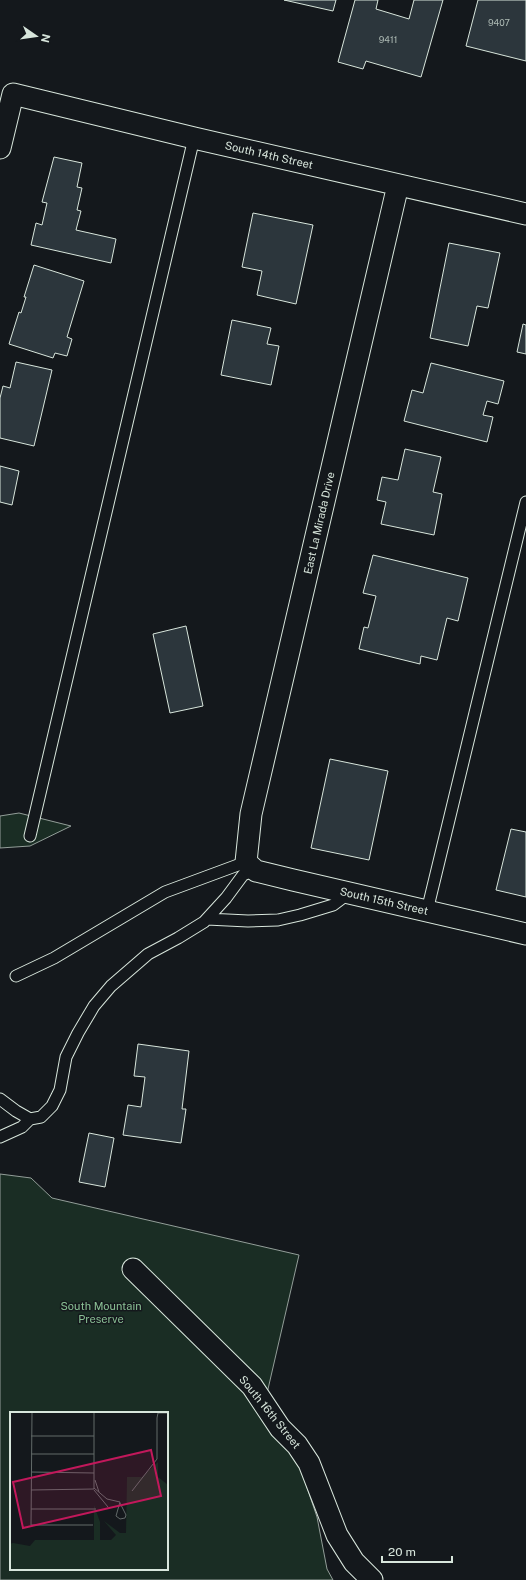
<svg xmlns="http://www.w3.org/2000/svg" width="526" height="1580" viewBox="0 0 526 1580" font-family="'Public Sans',sans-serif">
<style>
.green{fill:#1a2d24;stroke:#939e99;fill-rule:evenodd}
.building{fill:#2c363c;stroke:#d8e6dc}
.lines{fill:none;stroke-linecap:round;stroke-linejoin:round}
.lane-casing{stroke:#d8e6dc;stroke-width:13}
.street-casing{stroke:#d8e6dc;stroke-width:23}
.lane{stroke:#14181c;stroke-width:11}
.street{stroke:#14181c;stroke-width:21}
.labels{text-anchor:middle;stroke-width:3;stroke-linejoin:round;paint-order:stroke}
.number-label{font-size:9px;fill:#adbab4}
.street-label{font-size:11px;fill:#d8e6dc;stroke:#14181c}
.park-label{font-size:11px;fill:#8ac095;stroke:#14181c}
.inset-road{fill:none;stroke:#626a69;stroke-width:1}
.view{fill:#c2185b;fill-opacity:0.15;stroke:#c2185b;stroke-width:2}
.inset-edge{fill:none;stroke:#d8e6dc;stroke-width:2}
</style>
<rect width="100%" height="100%" fill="#14181c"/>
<!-- green -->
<path class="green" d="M 19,813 L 71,826 L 30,846 L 0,848 L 0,816 Z
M 0,1174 L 31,1178 L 52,1198 L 299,1255 L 262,1415 L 297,1458 L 317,1517 L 327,1569 L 333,1580 L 0,1580 ZM 11,1413 L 167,1413 L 167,1569 L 11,1569 Z"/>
<!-- building -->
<path class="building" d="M 284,0 L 336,0 L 333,11 Z
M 355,0 L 378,0 L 376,9 L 409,19 L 414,0 L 443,0 L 421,77 L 366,61 L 363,69 L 338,62 Z
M 478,0 L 526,0 L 526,61 L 466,46 Z
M 54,157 L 82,163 L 77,187 L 82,188 L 77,210 L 81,211 L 76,230 L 116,239 L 111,263 L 31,245 L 36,223 L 42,225 L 47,203 L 42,202 Z
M 253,213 L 313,225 L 296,304 L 257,295 L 262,271 L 242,267 Z
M 449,243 L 500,253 L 488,308 L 477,306 L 468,346 L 430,338 Z
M 34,265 L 84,281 L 67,337 L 72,339 L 67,356 L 55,353 L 53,358 L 9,344 L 19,312 L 21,313 L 26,297 L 24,297 Z
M 232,320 L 271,328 L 267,344 L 279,346 L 271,385 L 221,375 Z
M 523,324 L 526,325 L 526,354 L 517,352 Z
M 16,362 L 52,370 L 34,446 L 0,438 L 0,398 L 3,386 L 10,388 Z
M 431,363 L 504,381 L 498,404 L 487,401 L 483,415 L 493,417 L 487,442 L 404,421 L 412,390 L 423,393 Z
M 405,449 L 441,457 L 433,492 L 442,494 L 434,535 L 381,524 L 386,502 L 377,500 L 382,477 L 398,480 Z
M 0,466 L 19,471 L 12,505 L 0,502 Z
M 373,555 L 468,578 L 458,621 L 447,618 L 437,660 L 421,656 L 420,664 L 359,649 L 364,627 L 368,628 L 376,596 L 363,593 Z
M 186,626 L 203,706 L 170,713 L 153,634 Z
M 330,759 L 388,771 L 369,860 L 311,848 Z
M 511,829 L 526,832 L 526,897 L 496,890 Z
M 138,1044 L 189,1051 L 182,1109 L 186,1109 L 181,1143 L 123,1135 L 128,1105 L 141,1107 L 145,1077 L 134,1076 Z
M 89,1133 L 114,1138 L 105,1187 L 79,1182 Z"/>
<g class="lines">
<!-- lane casing -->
<g class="lane-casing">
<path id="lane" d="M 30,836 L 194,138
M 427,911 L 526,502
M 207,919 L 248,921 L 278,920 L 300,915 L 333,905 L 349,893
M 16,976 L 54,958 L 165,892 L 246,862
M 0,1099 L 16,1111 L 30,1119 L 41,1117 L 52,1106 L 60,1090 L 66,1057 L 78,1033 L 94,1006 L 111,986 L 148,954 L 178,938 L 204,922 L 226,898 L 243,875 L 255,870
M 0,1137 L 22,1127 L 30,1119"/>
</g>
<!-- street casing -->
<g class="street-casing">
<path id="street" d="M 0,148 L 13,94 L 194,138 L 526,214
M 398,185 L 251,814 L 246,862 L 256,871 L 293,880 L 526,934
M 133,1269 L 252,1386 L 280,1428 L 297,1445 L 309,1463 L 337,1535 L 354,1562 L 372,1580"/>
</g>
<!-- lane -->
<use href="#lane" class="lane"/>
<!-- street -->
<use href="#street" class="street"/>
</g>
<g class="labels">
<!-- number labels -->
<g class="number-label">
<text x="499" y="26">9407</text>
<text x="388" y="43">9411</text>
</g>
<!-- street labels -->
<g class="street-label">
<text transform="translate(269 155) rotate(13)" y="4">South 14th Street</text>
<text transform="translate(319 523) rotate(-77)" y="4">East La Mirada Drive</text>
<text transform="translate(384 901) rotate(13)" y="4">South 15th Street</text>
<text transform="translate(270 1412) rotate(51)" y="4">South 16th Street</text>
</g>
<!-- park labels -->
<g class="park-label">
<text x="101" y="1310">South Mountain<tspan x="101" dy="13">Preserve</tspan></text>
</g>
</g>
<!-- overview -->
<g transform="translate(10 1412)">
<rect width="158" height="158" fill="#14181c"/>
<path d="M 148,50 L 148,65 L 158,73 L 158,158 L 0,158 L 0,132 L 3,131 L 20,134 L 25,128 L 84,128 L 84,93 L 90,110 L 90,128 L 101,128 L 106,123 L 94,109 L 110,121 L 116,121 L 117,65 L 132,65 Z" fill="#1a2d24"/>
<path class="inset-road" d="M 0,0 L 148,0M 22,0 L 21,113 L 83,113M 21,24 L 84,24M 21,42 L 84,42M 21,60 L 84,61M 85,68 L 89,80M 84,76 L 97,87 L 110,90 L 106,104 L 110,107 L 115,106 L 116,103 L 110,91M 84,77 L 84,1M 21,78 L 84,77M 84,78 L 98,95M 122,79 L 147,47 L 147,6 L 148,1 L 158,1M 21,97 L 86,97"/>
<path class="view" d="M 141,38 L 151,84 L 13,116 L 3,70 Z"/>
<rect width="158" height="158" class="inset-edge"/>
</g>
<!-- north arrow -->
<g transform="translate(36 36) rotate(103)" stroke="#14181c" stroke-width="3" paint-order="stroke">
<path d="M0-3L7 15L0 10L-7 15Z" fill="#d8e6dc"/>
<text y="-6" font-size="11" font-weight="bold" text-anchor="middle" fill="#d8e6dc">N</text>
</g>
<!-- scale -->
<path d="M382 1556v6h70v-6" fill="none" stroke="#d8e6dc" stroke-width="2"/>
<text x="388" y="1556" font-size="12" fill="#d8e6dc" stroke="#14181c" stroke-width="3" paint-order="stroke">20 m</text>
</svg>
